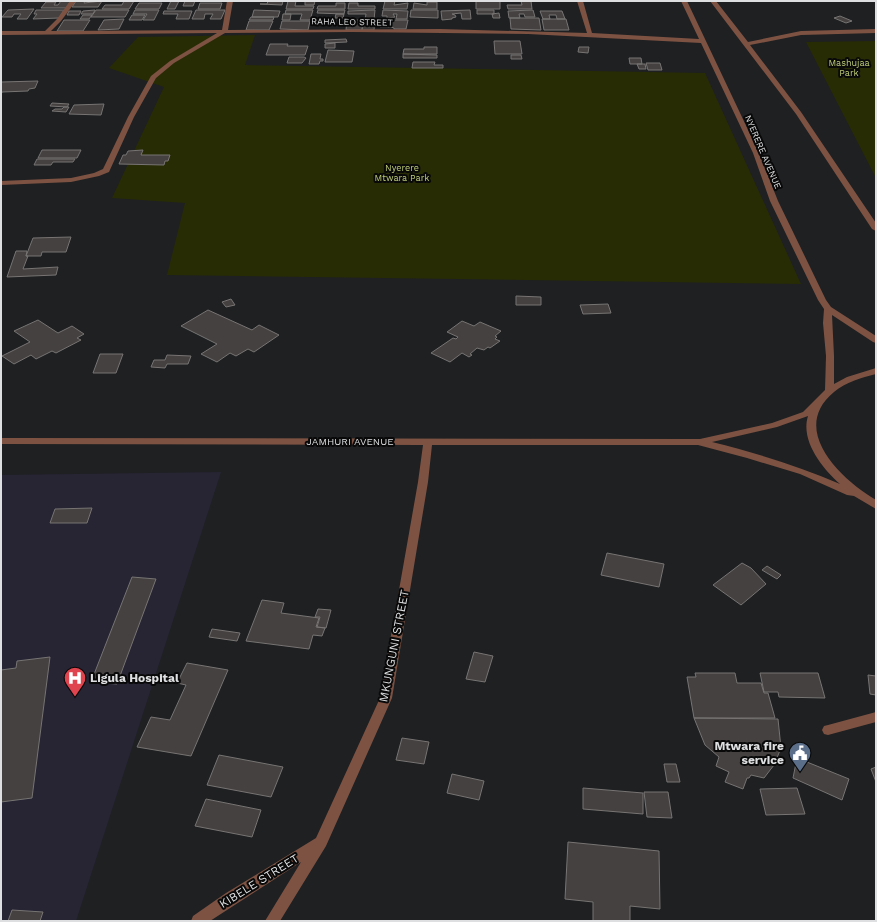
<svg xmlns="http://www.w3.org/2000/svg" width="877" height="922" viewBox="0 0 877 922" font-family="'Work Sans',sans-serif">
<style>
.medical{fill:#272434}
.green{fill:#282c05}
.building{fill:#444140;stroke:#777473}
.lines{fill:none;stroke-linecap:round;stroke-linejoin:round}
.minor{fill:#7d5242;fill-rule:evenodd}
.labels{text-anchor:middle;stroke-width:4;stroke-linejoin:round;paint-order:stroke}
.far-street-label{font-size:9px;fill:#dedfe0;stroke:#09090a}
.far-park-label{font-size:9px;fill:#c0cd77;stroke:#09090a}
.street-label{font-size:10px;fill:#dedfe0;stroke:#09090a}
.near-street-label{font-size:12px;fill:#dedfe0;stroke:#09090a}
.near-poi-label{font-size:12px;font-weight:bold;fill:#dedfe0;stroke:#09090a;text-anchor:start}
</style>
<rect width="100%" height="100%" fill="#1e2022"/>
<!-- medical -->
<path class="medical" d="M 221,472 L 76,921 L 1,921 L 1,475 Z"/>
<!-- green -->
<path class="green" d="M 255,35 L 245,65 L 705,73 L 801,284 L 167,275 L 185,203 L 112,198 L 164,87 L 109,68 L 138,37 Z
M 876,41 L 876,178 L 806,42 Z"/>
<!-- building -->
<path class="building" d="M 61,1 L 71,1 L 66,8 L 41,8 L 46,2 L 56,2 L 54,5 L 58,5 Z
M 76,1 L 85,1 L 84,3 L 102,1 L 98,7 L 72,7 Z
M 124,1 L 134,1 L 129,9 L 102,9 L 105,5 L 122,5 Z
M 171,1 L 179,1 L 175,9 L 167,9 Z
M 185,1 L 195,1 L 193,6 L 183,6 Z
M 268,1 L 283,1 L 282,5 L 260,4 L 267,4 Z
M 288,1 L 296,1 L 295,6 L 314,6 L 313,9 L 286,9 Z
M 305,1 L 315,1 L 314,5 L 305,5 Z
M 385,1 L 395,1 L 394,5 L 408,3 L 407,9 L 383,9 Z
M 476,1 L 500,1 L 500,9 L 476,9 Z
M 521,1 L 531,1 L 532,9 L 508,9 L 507,5 L 522,5 Z
M 427,2 L 437,2 L 437,9 L 413,9 L 414,3 L 427,5 Z
M 139,3 L 162,3 L 159,9 L 135,9 Z
M 200,3 L 222,3 L 220,9 L 198,9 Z
M 336,3 L 345,3 L 345,9 L 317,9 L 318,6 L 336,6 Z
M 349,3 L 358,3 L 358,6 L 375,6 L 375,9 L 348,9 Z
M 34,9 L 27,19 L 17,19 L 21,14 L 14,14 L 12,17 L 2,17 L 8,10 Z
M 36,10 L 64,10 L 59,18 L 33,19 L 37,14 L 34,14 Z
M 95,10 L 93,14 L 81,14 L 83,11 Z
M 96,10 L 129,10 L 125,17 L 91,17 Z
M 135,10 L 159,10 L 154,20 L 143,20 L 147,14 L 133,14 Z
M 196,10 L 225,10 L 221,19 L 210,19 L 213,14 L 205,14 L 204,19 L 192,19 Z
M 254,10 L 280,11 L 278,17 L 252,17 Z
M 286,10 L 313,10 L 310,20 L 300,20 L 302,14 L 285,14 Z
M 318,10 L 345,10 L 344,14 L 317,13 Z
M 375,10 L 374,20 L 365,20 L 366,14 L 348,14 L 348,11 Z
M 383,10 L 408,11 L 407,19 L 396,19 L 397,14 L 393,14 L 395,17 L 387,18 L 387,16 L 382,16 Z
M 411,10 L 438,10 L 438,18 L 410,17 Z
M 470,10 L 471,19 L 462,19 L 461,13 L 452,14 L 455,15 L 456,17 L 452,18 L 452,19 L 442,20 L 441,11 Z
M 477,10 L 494,10 L 494,14 L 477,14 Z
M 533,10 L 535,17 L 525,17 L 524,14 L 519,14 L 520,18 L 509,18 L 508,11 Z
M 69,11 L 81,11 L 79,15 L 67,15 Z
M 164,11 L 192,11 L 189,19 L 176,19 L 178,14 L 163,14 Z
M 540,11 L 562,11 L 565,19 L 557,19 L 556,15 L 549,15 L 550,19 L 543,19 Z
M 499,13 L 500,18 L 493,18 L 492,14 Z
M 283,14 L 291,14 L 290,20 L 282,20 Z
M 336,14 L 344,14 L 343,18 L 335,18 Z
M 83,15 L 92,15 L 89,19 L 80,19 Z
M 132,15 L 145,15 L 142,20 L 129,20 Z
M 840,16 L 852,21 L 846,23 L 834,18 Z
M 251,17 L 274,17 L 273,20 L 249,20 Z
M 510,18 L 539,18 L 541,30 L 511,29 Z
M 124,19 L 119,29 L 98,30 L 104,20 Z
M 542,19 L 566,19 L 569,30 L 544,30 Z
M 64,20 L 90,20 L 83,31 L 57,31 Z
M 347,20 L 363,20 L 362,30 L 346,30 Z
M 363,20 L 375,20 L 374,30 L 362,30 Z
M 382,20 L 408,20 L 406,29 L 394,29 L 394,28 L 391,27 L 380,27 Z
M 249,21 L 273,21 L 269,30 L 246,30 Z
M 282,21 L 310,21 L 308,30 L 280,29 Z
M 346,39 L 347,42 L 325,43 L 325,40 Z
M 494,41 L 520,41 L 522,54 L 495,54 Z
M 335,43 L 335,48 L 325,48 L 325,44 Z
M 270,44 L 288,44 L 287,46 L 308,46 L 305,55 L 266,55 Z
M 424,47 L 437,47 L 437,54 L 403,54 L 404,49 L 424,49 Z
M 579,47 L 589,47 L 588,53 L 578,52 Z
M 328,50 L 354,51 L 352,62 L 325,62 Z
M 311,54 L 321,54 L 320,59 L 323,59 L 323,61 L 320,61 L 319,64 L 309,64 Z
M 403,54 L 437,55 L 437,58 L 403,58 Z
M 511,55 L 521,55 L 522,59 L 511,59 Z
M 289,57 L 304,57 L 306,58 L 302,63 L 287,63 Z
M 629,58 L 641,58 L 642,64 L 630,64 Z
M 413,62 L 435,62 L 434,65 L 443,65 L 443,68 L 412,68 Z
M 646,63 L 660,63 L 662,70 L 648,70 Z
M 637,64 L 645,64 L 646,69 L 639,69 Z
M 38,81 L 35,88 L 29,89 L 28,91 L 2,92 L 1,95 L 1,82 Z
M 52,103 L 69,104 L 67,107 L 50,106 Z
M 104,104 L 101,115 L 69,114 L 74,105 Z
M 64,107 L 69,107 L 66,112 L 52,111 L 55,109 L 62,109 Z
M 42,150 L 81,150 L 77,158 L 38,158 Z
M 143,150 L 141,155 L 170,155 L 168,161 L 165,161 L 164,165 L 119,164 L 123,155 L 126,155 L 128,151 Z
M 37,159 L 75,159 L 73,162 L 53,162 L 51,165 L 34,165 Z
M 71,237 L 66,252 L 42,252 L 41,256 L 26,256 L 33,238 Z
M 16,251 L 27,251 L 26,256 L 28,256 L 23,269 L 58,267 L 56,275 L 7,277 Z
M 516,296 L 541,297 L 541,305 L 516,305 Z
M 231,299 L 235,305 L 226,307 L 222,302 Z
M 608,304 L 611,313 L 583,314 L 580,305 Z
M 208,310 L 252,330 L 259,325 L 279,335 L 254,352 L 248,349 L 236,356 L 230,353 L 217,362 L 201,354 L 217,344 L 181,326 Z
M 38,320 L 58,333 L 72,326 L 84,334 L 77,338 L 81,340 L 56,353 L 52,351 L 36,359 L 31,355 L 14,364 L 2,356 L 30,342 L 14,331 Z
M 462,321 L 474,326 L 480,322 L 501,331 L 495,336 L 497,337 L 495,339 L 500,341 L 490,348 L 488,347 L 484,350 L 477,348 L 470,354 L 472,355 L 469,357 L 462,353 L 450,362 L 431,353 L 453,338 L 456,339 L 458,337 L 447,332 Z
M 100,354 L 123,354 L 116,373 L 93,373 Z
M 167,355 L 191,356 L 188,364 L 167,364 L 165,368 L 151,367 L 154,360 L 165,360 Z
M 92,508 L 87,523 L 50,523 L 55,509 Z
M 607,553 L 664,564 L 659,587 L 601,575 Z
M 742,563 L 751,568 L 766,584 L 741,605 L 713,585 Z
M 767,566 L 781,575 L 777,579 L 762,570 Z
M 132,577 L 156,579 L 117,684 L 91,682 Z
M 262,600 L 284,603 L 281,613 L 319,618 L 316,627 L 325,628 L 322,636 L 313,635 L 309,649 L 246,641 Z
M 318,609 L 331,610 L 326,628 L 317,627 L 320,617 L 315,617 Z
M 212,629 L 240,633 L 237,641 L 209,637 Z
M 474,652 L 493,656 L 485,682 L 466,679 Z
M 50,657 L 32,798 L 1,802 L 1,670 L 16,668 L 17,661 Z
M 187,663 L 228,670 L 191,756 L 137,747 L 151,717 L 170,720 L 186,685 L 177,683 Z
M 695,673 L 735,673 L 737,683 L 761,683 L 764,693 L 768,693 L 775,718 L 694,718 L 687,677 L 696,677 Z
M 760,673 L 818,673 L 825,698 L 779,697 L 778,692 L 764,692 Z
M 868,675 L 876,676 L 876,695 L 870,694 Z
M 694,718 L 778,719 L 781,748 L 774,765 L 764,778 L 751,775 L 749,778 L 747,778 L 743,789 L 725,782 L 729,772 L 716,766 L 719,757 L 705,745 Z
M 402,738 L 429,742 L 424,764 L 396,760 Z
M 219,755 L 283,767 L 271,797 L 207,785 Z
M 797,758 L 849,779 L 842,800 L 793,778 Z
M 664,764 L 676,764 L 680,782 L 667,782 Z
M 876,767 L 876,782 L 871,769 Z
M 452,774 L 484,781 L 479,800 L 447,793 Z
M 583,788 L 643,793 L 643,814 L 583,809 Z
M 797,788 L 805,814 L 766,815 L 760,789 Z
M 644,792 L 668,792 L 672,818 L 647,817 Z
M 206,799 L 261,810 L 252,837 L 195,826 Z
M 568,842 L 659,851 L 660,909 L 630,906 L 630,921 L 593,921 L 593,902 L 565,899 Z
M 12,910 L 43,912 L 40,921 L 8,921 Z"/>
<g class="lines">
<!-- minor -->
<path class="minor" d="M 70,1 L 76,1 L 61,21 L 51,31 L 222,30 L 227,1 L 233,1 L 228,30 L 440,29 L 587,33 L 577,1 L 583,1 L 592,33 L 699,39 L 681,1 L 687,1 L 759,153 L 778,201 L 826,300 L 831,307 L 876,336 L 876,343 L 873,342 L 832,315 L 834,356 L 834,384 L 847,377 L 876,368 L 876,374 C 861,378 846,382 834,392 C 788,430 842,480 876,500 L 876,509 L 854,496 L 847,495 L 800,474 L 747,458 L 698,445 L 432,445 L 428,482 L 392,698 L 326,846 L 280,921 L 265,921 L 301,862 L 210,921 L 191,921 L 193,916 L 226,893 L 316,838 L 380,698 L 418,482 L 423,445 L 1,444 L 1,438 L 700,439 L 772,423 L 803,412 L 825,390 L 826,356 L 823,323 L 824,309 L 818,300 L 770,201 L 753,153 L 701,43 L 528,34 L 352,32 L 225,33 L 174,63 L 156,78 L 134,117 L 109,172 L 99,176 L 71,182 L 1,185 L 1,181 L 71,178 L 94,173 L 103,169 L 128,117 L 151,76 L 170,61 L 217,33 L 1,35 L 1,31 L 45,31 L 57,19 ZM 808,416 C 800,441 823,469 840,484 C 798,466 756,453 712,442 L 777,427 Z
M 710,1 L 716,1 L 748,42 L 801,31 L 876,29 L 876,33 L 801,35 L 750,45 L 801,112 L 876,223 L 876,231 L 872,229 L 796,114 Z
M 876,712 L 876,722 L 828,735 L 824,734 L 822,730 L 824,726 L 828,725 Z"/>
</g>
<!-- icons -->
<defs>
<g id="hospital-pin" transform="scale(1.15)"><path d="M0 17L-7.5 6A9.5 9.5 0 1 1 7.5 6Z" fill="#e0444e" stroke="#09090a"/><path d="M-5-5h3v3.5h4V-5h3V5h-3V1.5h-4V5h-3Z" fill="#fff"/></g>
<g id="civic-pin" transform="scale(1.15)"><path d="M0 17L-7.5 6A9.5 9.5 0 1 1 7.5 6Z" fill="#5c6f8a" stroke="#09090a"/><path d="M-.6-6.5H3V-4.5H.6V-3L4-1V1h2V6H-6V1h2V-1L-.6-3ZM-1.2 2.5V6h2.4V2.5Z" fill="#fff"/></g>
</defs>
<g fill-rule="evenodd">
<use href="#hospital-pin" x="75" y="678"/>
<use href="#civic-pin" x="800" y="753"/>
</g>
<g class="labels">
<!-- far-street labels -->
<g class="far-street-label">
<text transform="translate(352 22) rotate(1)" y="3">RAHA LEO STREET</text>
<text transform="translate(763 152) rotate(67)" y="3">NYERERE AVENUE</text>
</g>
<!-- far-park labels -->
<g class="far-park-label">
<text x="849" y="66">Mashujaa<tspan x="849" dy="10">Park</tspan></text>
<text x="402" y="171">Nyerere<tspan x="402" dy="10">Mtwara Park</tspan></text>
</g>
<!-- street labels -->
<g class="street-label">
<text x="350" y="445">JAMHURI AVENUE</text>
</g>
<!-- near-street labels -->
<g class="near-street-label">
<text transform="translate(394 646) rotate(-79)" y="4">MKUNGUNI STREET</text>
<text transform="translate(259 881) rotate(-32)" y="4">KIBELE STREET</text>
</g>
<!-- near-poi labels -->
<g class="near-poi-label">
<text x="90" y="682">Ligula Hospital</text>
<text x="784" y="750" text-anchor="end">Mtwara fire<tspan x="784" dy="14">service</tspan></text>
</g>
</g>
<!-- border -->
<rect width="877" height="922" fill="none" stroke="#dedfe0" stroke-width="4"/>
</svg>
